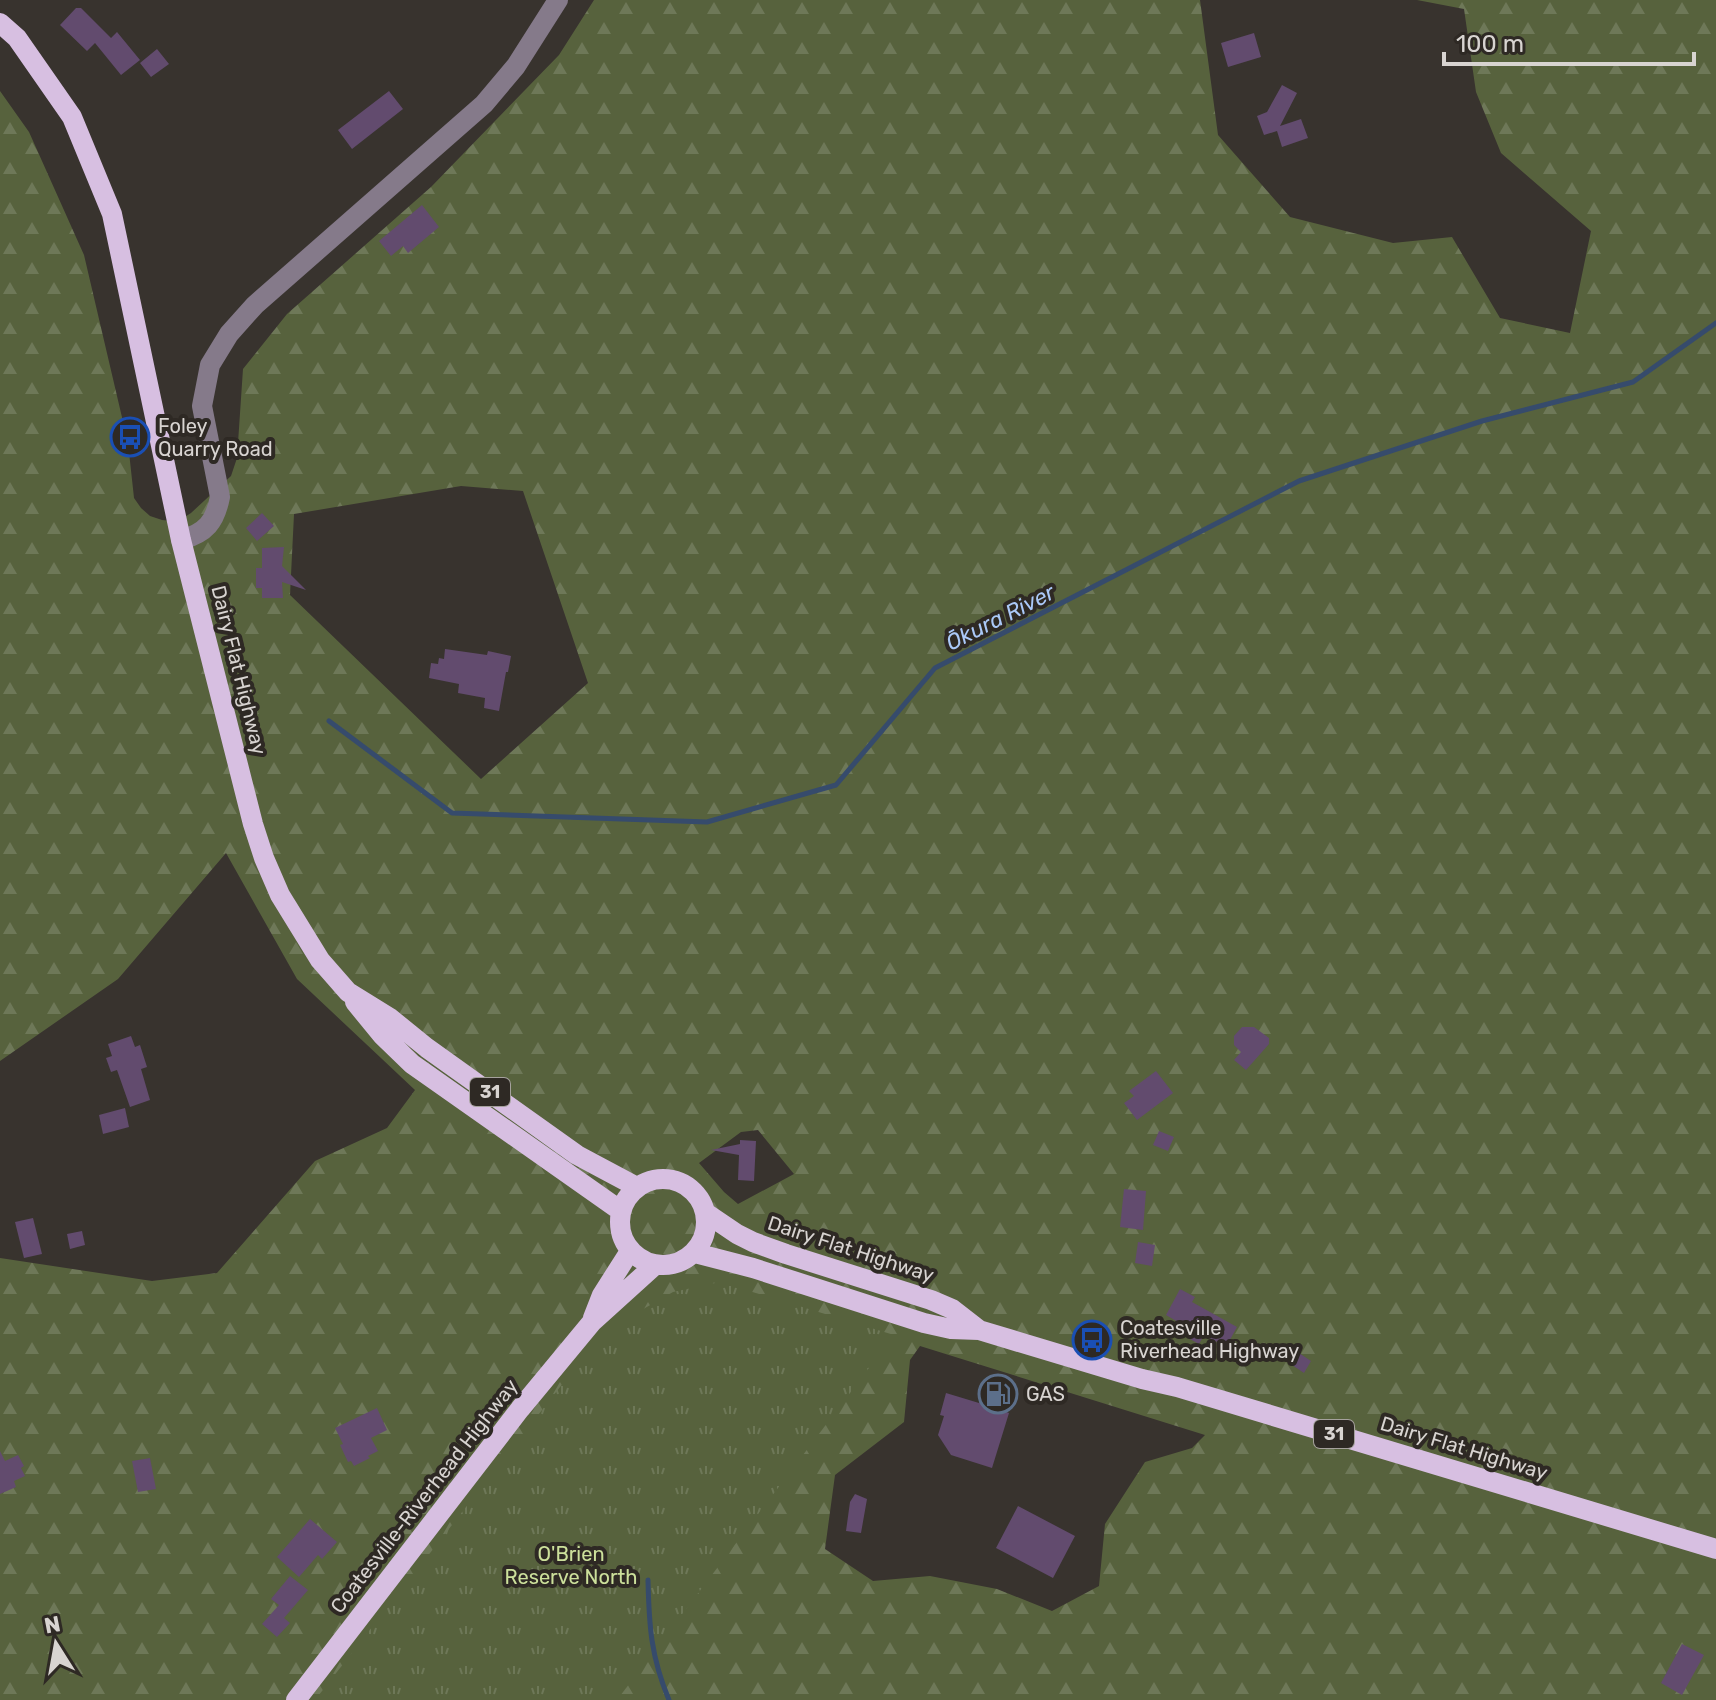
<svg xmlns="http://www.w3.org/2000/svg" width="1716" height="1700" viewBox="0 0 1716 1700" font-family="Rubik,sans-serif">
<style>
.forest{fill:url(#forest-firs);fill-rule:evenodd}
.park{fill:url(#park-tufts)}
.lines{fill:none;stroke-linecap:round;stroke-linejoin:round}
.stream{stroke:#364b6c;stroke-width:5}
.building{fill:#624b6e}
.minor{stroke:#857a8a;stroke-width:20}
.major{stroke:#d7bfe1;stroke-width:20}
.labels{text-anchor:middle;stroke-width:8;stroke-linejoin:round;paint-order:stroke}
.shield{fill:#2e2924;stroke:#a5a19d;stroke-width:2}
.shield-label{font-size:18px;font-weight:bold;fill:#d8d4d1}
.poi-label{font-size:20px;fill:#d8d4d1;stroke:#2e2924;text-anchor:start}
.street-label{font-size:20px;fill:#d8d4d1;stroke:#2e2924}
.park-label{font-size:20px;fill:#cce09b;stroke:#2e2924}
.water-label{font-size:22px;font-style:italic;fill:#abc9f8;stroke:#2e2924}
</style>
<defs>
<pattern id="forest-firs" width="22" height="20" patternUnits="userSpaceOnUse" patternTransform="scale(2)"><rect width="22" height="20" fill="#57623d"/><path d="M5 1l3.5 6h-7zM16 11l3.5 6h-7z" fill="#6e7858"/></pattern>
<pattern id="park-tufts" width="24" height="20" patternUnits="userSpaceOnUse" patternTransform="scale(2)"><rect width="24" height="20" fill="#57623d"/><path d="M3 7l-1-3M5 7V3M7 7l1-3M15 17l-1-3M17 17v-4M19 17l1-3" fill="none" stroke="#6e7858"/></pattern>
</defs>
<rect width="100%" height="100%" fill="#38332e"/>
<!-- forest -->
<path class="forest" d="M 594,0 L 1200,0 L 1218,135 L 1290,217 L 1393,243 L 1452,237 L 1500,318 L 1570,333 L 1591,231 L 1501,153 L 1476,92 L 1464,9 L 1417,0 L 1716,0 L 1716,1700 L 0,1700 L 0,1258 L 152,1281 L 217,1273 L 315,1161 L 387,1128 L 415,1090 L 297,979 L 226,853 L 118,979 L 0,1061 L 0,91 L 29,132 L 84,255 L 128,443 L 134,498 L 141,508 L 150,516 L 162,520 L 171,521 L 183,518 L 191,513 L 231,476 L 237,458 L 243,369 L 287,314 L 431,187 L 559,55 ZM 461,486 L 523,491 L 588,683 L 481,779 L 290,595 L 294,514 ZM 758,1130 L 794,1174 L 738,1204 L 724,1192 L 699,1163 L 741,1132 ZM 920,1346 L 1205,1435 L 1192,1448 L 1145,1462 L 1105,1524 L 1099,1586 L 1052,1611 L 997,1589 L 930,1576 L 873,1581 L 825,1549 L 835,1475 L 904,1422 L 910,1360 Z"/>
<!-- park -->
<path class="park" d="M 720,1282 L 894,1335 L 617,1700 L 315,1700 L 603,1332 L 673,1292 Z"/>
<g class="lines">
<!-- stream -->
<path class="stream" d="M 329,721 L 452,813 L 707,822 L 836,785 L 935,668 L 1299,481 L 1482,421 L 1633,382 L 1716,323
M 648,1580 C 649,1626 651,1657 669,1700"/>
</g>
<!-- building -->
<path class="building" d="M 76,8 L 81,8 L 111,38 L 117,32 L 140,60 L 121,75 L 95,43 L 87,51 L 60,25 Z
M 1254,33 L 1261,57 L 1228,67 L 1221,43 Z
M 157,49 L 169,64 L 151,77 L 140,63 Z
M 1282,85 L 1297,93 L 1280,126 L 1301,119 L 1308,138 L 1282,147 L 1277,131 L 1264,135 L 1257,116 L 1267,112 Z
M 389,91 L 403,109 L 352,149 L 338,130 Z
M 422,205 L 439,227 L 408,253 L 403,246 L 391,256 L 379,241 Z
M 262,513 L 274,526 L 257,541 L 246,528 Z
M 284,547 L 282,566 L 306,590 L 282,582 L 283,598 L 262,598 L 262,588 L 256,588 L 256,568 L 262,568 L 262,548 Z
M 445,649 L 487,655 L 488,651 L 511,656 L 508,672 L 506,672 L 499,711 L 484,708 L 485,698 L 458,693 L 459,684 L 429,678 L 431,663 L 438,664 L 439,658 L 444,659 Z
M 1242,1027 L 1254,1027 L 1269,1038 L 1269,1044 L 1246,1070 L 1234,1060 L 1241,1052 L 1234,1045 L 1234,1036 Z
M 131,1036 L 135,1047 L 140,1045 L 147,1067 L 141,1069 L 150,1100 L 130,1107 L 117,1070 L 111,1072 L 106,1058 L 112,1056 L 108,1044 Z
M 1156,1071 L 1173,1093 L 1137,1120 L 1124,1103 L 1134,1096 L 1129,1091 Z
M 125,1108 L 129,1127 L 103,1134 L 99,1115 Z
M 1159,1131 L 1174,1137 L 1168,1151 L 1153,1145 Z
M 740,1140 L 756,1141 L 754,1181 L 738,1180 L 739,1155 L 711,1150 L 740,1144 Z
M 1124,1189 L 1146,1191 L 1143,1230 L 1120,1227 Z
M 33,1218 L 42,1254 L 24,1258 L 15,1222 Z
M 82,1231 L 85,1245 L 70,1249 L 67,1234 Z
M 1138,1242 L 1155,1245 L 1152,1266 L 1135,1263 Z
M 1180,1289 L 1195,1297 L 1192,1302 L 1237,1327 L 1226,1347 L 1204,1335 L 1199,1344 L 1173,1330 L 1178,1322 L 1166,1315 Z
M 1299,1353 L 1311,1361 L 1304,1373 L 1292,1365 Z
M 987,1378 L 1012,1386 L 1004,1411 L 1009,1413 L 992,1468 L 951,1455 L 938,1435 L 944,1416 L 940,1415 L 946,1393 L 979,1403 Z
M 377,1408 L 387,1430 L 371,1438 L 378,1451 L 368,1456 L 370,1458 L 354,1466 L 351,1461 L 348,1462 L 340,1445 L 343,1444 L 335,1428 Z
M 0,1451 L 5,1461 L 18,1455 L 24,1466 L 21,1468 L 25,1476 L 14,1481 L 16,1487 L 0,1494 Z
M 150,1458 L 156,1489 L 138,1492 L 132,1461 Z
M 855,1494 L 867,1499 L 861,1533 L 846,1531 L 850,1502 Z
M 1018,1506 L 1075,1536 L 1053,1578 L 996,1548 Z
M 310,1519 L 337,1542 L 322,1559 L 318,1555 L 299,1577 L 277,1557 Z
M 290,1576 L 308,1590 L 284,1618 L 290,1623 L 277,1637 L 262,1624 L 279,1605 L 271,1599 Z
M 1682,1644 L 1704,1655 L 1682,1695 L 1661,1683 Z"/>
<g class="lines">
<!-- minor -->
<path class="minor" d="M 181,540 C 206,533 215,522 220,497 L 202,406 L 210,365 L 229,334 L 255,305 L 484,104 L 516,66 L 558,0"/>
<!-- major -->
<path class="major" d="M 0,23 L 17,38 L 72,117 L 112,214 L 181,540 L 253,824 L 264,858 L 280,895 L 320,960 L 348,992 L 390,1018 L 427,1048 L 577,1155 L 637,1187
M 355,1002 L 382,1035 L 412,1064 L 621,1211
M620 1222a43 43 0 1 1 86 0a43 43 0 1 1-86 0Z
M 706,1213 L 737,1234 L 753,1242 L 786,1254 L 931,1300 L 952,1309 L 979,1330 L 1142,1379 L 1177,1387 L 1716,1549
M 695,1253 L 753,1268 L 924,1323 L 951,1329 L 979,1330
M 593,1318 L 602,1295 L 630,1251
M 296,1700 L 520,1409 L 592,1322 L 655,1265"/>
</g>
<!-- icons -->
<defs>
<g id="bus-ring" transform="scale(2)"><circle r="9.5" fill="#2e2924" stroke="#1a4fb4" stroke-width="1.5"/><path d="M-5-6H5V4H4V6H2V4H-2V6H-4V4H-5ZM-3.5-4V0h7V-4ZM-3.5 1.2v1.5H-2V1.2ZM2 1.2v1.5H3.5V1.2Z" fill="#1a4fb4"/></g>
<g id="fuel-ring" transform="scale(2)"><circle r="9.5" fill="#2e2924" stroke="#5c6f8a" stroke-width="1.5"/><path d="M-5.5-6h7V0h2V4h1.3V-2.5L3-4.5l.8-.8L6-3V5H2.5V1h-1V6h-7ZM-4.2-4.7v3.2H.2V-4.7Z" fill="#5c6f8a"/></g>
</defs>
<g fill-rule="evenodd">
<use href="#bus-ring" x="130" y="437"/>
<use href="#bus-ring" x="1092" y="1340"/>
<use href="#fuel-ring" x="998" y="1394"/>
</g>
<g class="labels">
<!-- shield labels -->
<g class="shield">
<rect x="470" y="1078" width="40" height="28" rx="6"/>
<rect x="1314" y="1420" width="40" height="28" rx="6"/>
</g>
<g class="shield-label">
<text x="490" y="1098">31</text>
<text x="1334" y="1440">31</text>
</g>
<!-- poi labels -->
<g class="poi-label">
<text x="158" y="433">Foley<tspan x="158" dy="23">Quarry Road</tspan></text>
<text x="1120" y="1335">Coatesville<tspan x="1120" dy="23">Riverhead Highway</tspan></text>
<text x="1026" y="1401">GAS</text>
</g>
<!-- street labels -->
<g class="street-label">
<text transform="translate(239 670) rotate(76)" y="7">Dairy Flat Highway</text>
<text transform="translate(851 1249) rotate(18)" y="7">Dairy Flat Highway</text>
<text transform="translate(1464 1448) rotate(17)" y="7">Dairy Flat Highway</text>
<text transform="translate(424 1496) rotate(-52)" y="7">Coatesville-Riverhead Highway</text>
</g>
<!-- park labels -->
<g class="park-label">
<text x="571" y="1561">O'Brien<tspan x="571" dy="23">Reserve North</tspan></text>
</g>
<!-- water labels -->
<g class="water-label">
<text transform="translate(1000 617) rotate(-27)" y="8">Ōkura River</text>
</g>
</g>
<!-- north arrow -->
<g transform="translate(56 1644) rotate(349)" stroke="#2e2924" stroke-width="6" paint-order="stroke">
<path d="M0-6L14 30L0 20L-14 30Z" fill="#d8d4d1"/>
<text y="-12" font-size="22" font-weight="bold" text-anchor="middle" fill="#d8d4d1">N</text>
</g>
<!-- scale -->
<path d="M1444 52v12h250v-12" fill="none" stroke="#d8d4d1" stroke-width="4"/>
<text x="1456" y="52" font-size="24" fill="#d8d4d1" stroke="#2e2924" stroke-width="6" paint-order="stroke">100 m</text>
</svg>
